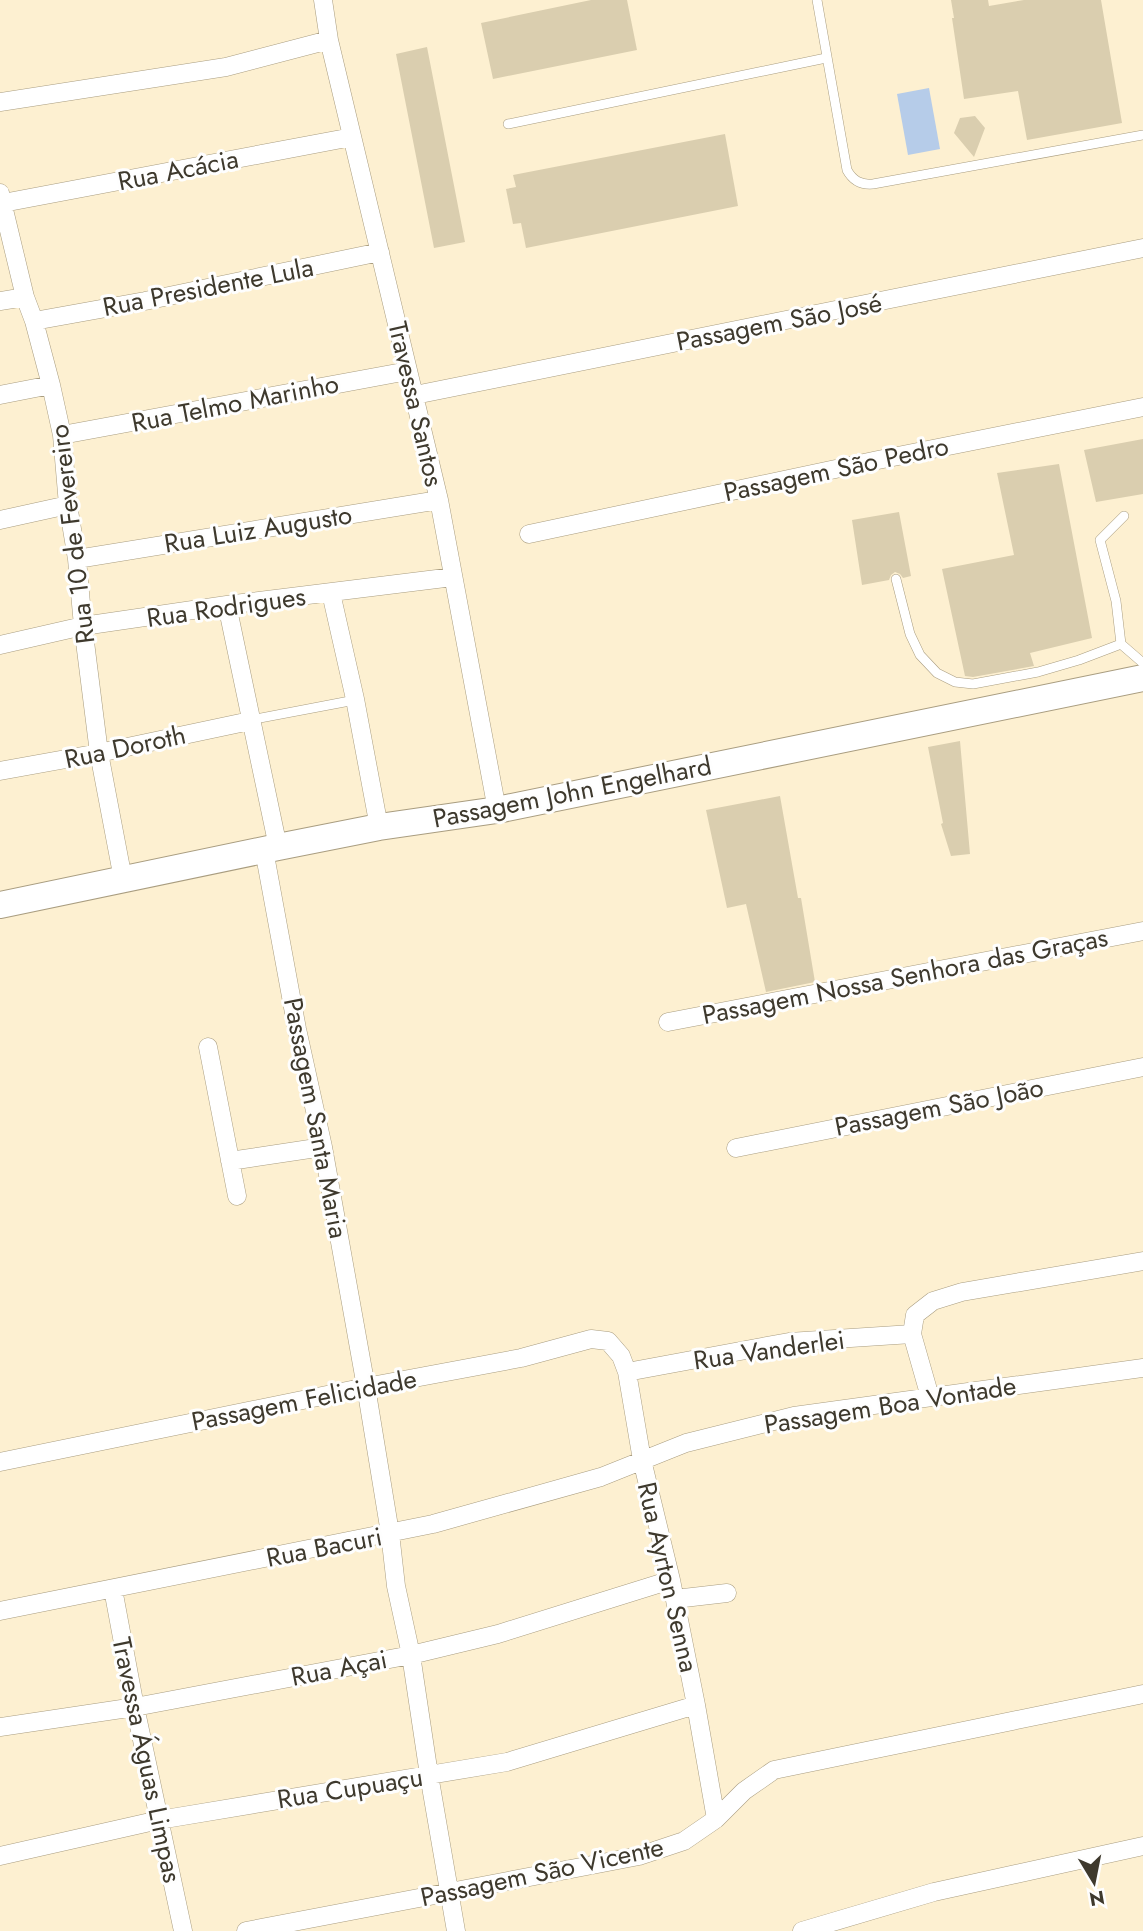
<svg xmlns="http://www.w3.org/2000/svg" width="1143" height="1931" viewBox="0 0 1143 1931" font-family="Jost,sans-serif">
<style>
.water{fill:#b6cce9}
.building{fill:#daceaf}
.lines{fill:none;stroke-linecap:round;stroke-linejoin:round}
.lane-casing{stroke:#a99d80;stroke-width:10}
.street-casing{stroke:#a99d80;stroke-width:19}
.secondary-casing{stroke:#a99d80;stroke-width:28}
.lane{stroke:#fff;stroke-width:9}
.street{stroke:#fff;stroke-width:18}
.secondary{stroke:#fff;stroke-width:26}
.labels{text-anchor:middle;stroke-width:6;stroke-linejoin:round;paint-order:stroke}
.street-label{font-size:26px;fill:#3e392d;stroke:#fefefe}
</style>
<rect width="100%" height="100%" fill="#fdf0d1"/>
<!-- water -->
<path class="water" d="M 929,88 L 940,149 L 908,155 L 897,94 Z"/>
<!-- building -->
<path class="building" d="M 591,0 L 627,0 L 637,50 L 493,79 L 481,23 Z
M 951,0 L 988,0 L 989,6 L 1024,0 L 1101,0 L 1122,123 L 1027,140 L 1018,91 L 964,99 L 952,18 L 954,18 Z
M 427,47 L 465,242 L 434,248 L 396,54 Z
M 975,116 L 985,128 L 974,157 L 954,133 L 960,118 Z
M 725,134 L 738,206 L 526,248 L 521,223 L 513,224 L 506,189 L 516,187 L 513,175 Z
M 1143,439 L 1143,494 L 1096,502 L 1084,450 Z
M 1059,464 L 1092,638 L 1030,653 L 1034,666 L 973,677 L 965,676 L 942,569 L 1014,555 L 997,473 Z
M 899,512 L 911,576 L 903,578 L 900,574 L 895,572 L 891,575 L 889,580 L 862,585 L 852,520 Z
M 960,741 L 970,854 L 951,856 L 941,824 L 943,823 L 928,747 Z
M 780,796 L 798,898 L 801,898 L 815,982 L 766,992 L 746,904 L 727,908 L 706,810 Z"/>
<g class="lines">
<!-- lane casing -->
<g class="lane-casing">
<path id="lane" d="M 817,0 L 847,170 C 853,181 861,185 873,184 L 1143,135
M 508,124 L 826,58
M 1124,516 L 1100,540 L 1116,601 L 1121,644 L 1143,663
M 896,579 L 910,634 L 920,655 L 937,673 L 955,682 L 973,684 L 1038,672 L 1079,660 L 1121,644
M 250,720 L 355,700"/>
</g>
<!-- street casing -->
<g class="street-casing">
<path id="street" d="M 323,0 L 329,40 L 439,500 L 497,810
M 0,102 L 226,67 L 329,40
M 0,193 L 25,297 L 34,321 L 51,385 L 62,435 L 68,505 L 77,559 L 83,626 L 99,753 L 123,879
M 3,203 L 352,137
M 0,301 L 25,297
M 34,321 L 145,301 L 380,252
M 0,395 L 51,385
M 415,395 L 1143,248
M 62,435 L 408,371
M 0,520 L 68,505
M 529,534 L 878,460 L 1143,407
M 77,559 L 439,500
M 331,593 L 355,699 L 379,827
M 227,605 L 278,847
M 0,645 L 83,626 L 227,605 L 453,577
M 0,771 L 99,753 L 250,721
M 264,850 L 297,1029 L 323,1147 L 366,1387 L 390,1533 L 396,1586 L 411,1655 L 429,1775 L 456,1931
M 668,1022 L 1143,931
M 208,1047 L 237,1196
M 736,1148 L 1143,1067
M 230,1161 L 323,1147
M 627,1372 L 789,1342 L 912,1334
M 930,1397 L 912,1334 L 915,1315 L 933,1301 L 962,1292 L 1143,1261
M 0,1462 L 366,1387 L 521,1358 L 591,1339 L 608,1341 L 621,1356 L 627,1372 L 642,1460 L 671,1580 L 696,1705 L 716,1819
M 113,1589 L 135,1707 L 183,1931
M 675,1599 L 727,1593
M 0,1611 L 433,1524 L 601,1477 L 686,1443 L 794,1416 L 1143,1368
M 0,1727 L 135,1707 L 411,1655 L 498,1634 L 671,1580
M 0,1856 L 159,1820 L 507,1762 L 696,1705
M 246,1931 L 639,1856 L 684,1841 L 716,1819 L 744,1791 L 774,1770 L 1143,1694
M 802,1931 L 934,1892 L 1143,1846"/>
</g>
<!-- secondary casing -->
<g class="secondary-casing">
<path id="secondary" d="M 0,905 L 278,847 L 379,827 L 497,810 L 1143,678"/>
</g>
<!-- lane -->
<use href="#lane" class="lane"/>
<!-- street -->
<use href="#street" class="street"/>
<!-- secondary -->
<use href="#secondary" class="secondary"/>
</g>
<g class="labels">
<!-- street labels -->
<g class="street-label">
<text transform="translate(178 170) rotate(-11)" y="9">Rua Acácia</text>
<text transform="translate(208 287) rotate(-11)" y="9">Rua Presidente Lula</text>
<text transform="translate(779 322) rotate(-11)" y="9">Passagem São José</text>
<text transform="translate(235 403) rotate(-11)" y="9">Rua Telmo Marinho</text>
<text transform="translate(416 404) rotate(77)" y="9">Travessa Santos</text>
<text transform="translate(836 469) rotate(-12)" y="9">Passagem São Pedro</text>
<text transform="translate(258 529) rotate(-9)" y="9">Rua Luiz Augusto</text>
<text transform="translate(72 534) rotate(-97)" y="9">Rua 10 de Fevereiro</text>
<text transform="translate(226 607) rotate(-8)" y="9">Rua Rodrigues</text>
<text transform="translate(125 747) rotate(-12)" y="9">Rua Doroth</text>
<text transform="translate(572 792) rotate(-11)" y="9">Passagem John Engelhard</text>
<text transform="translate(905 976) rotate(-11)" y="9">Passagem Nossa Senhora das Graças</text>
<text transform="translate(939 1107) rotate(-11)" y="9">Passagem São João</text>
<text transform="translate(316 1118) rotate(79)" y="9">Passagem Santa Maria</text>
<text transform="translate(769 1350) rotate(-8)" y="9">Rua Vanderlei</text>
<text transform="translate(304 1400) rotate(-11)" y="9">Passagem Felicidade</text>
<text transform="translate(890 1405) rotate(-9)" y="9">Passagem Boa Vontade</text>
<text transform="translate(324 1547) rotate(-11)" y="9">Rua Bacuri</text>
<text transform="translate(668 1577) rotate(77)" y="9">Rua Ayrton Senna</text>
<text transform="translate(339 1668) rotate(-11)" y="9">Rua Açai</text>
<text transform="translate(147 1760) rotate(78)" y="9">Travessa Águas Limpas</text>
<text transform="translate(350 1788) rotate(-9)" y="9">Rua Cupuaçu</text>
<text transform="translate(542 1872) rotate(-12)" y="9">Passagem São Vicente</text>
</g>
</g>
<!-- north arrow -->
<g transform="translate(1094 1882) rotate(170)" stroke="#fefefe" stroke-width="5" paint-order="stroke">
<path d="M0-5L12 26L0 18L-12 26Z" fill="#3e392d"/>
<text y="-10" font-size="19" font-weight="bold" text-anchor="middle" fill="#3e392d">N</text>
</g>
</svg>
